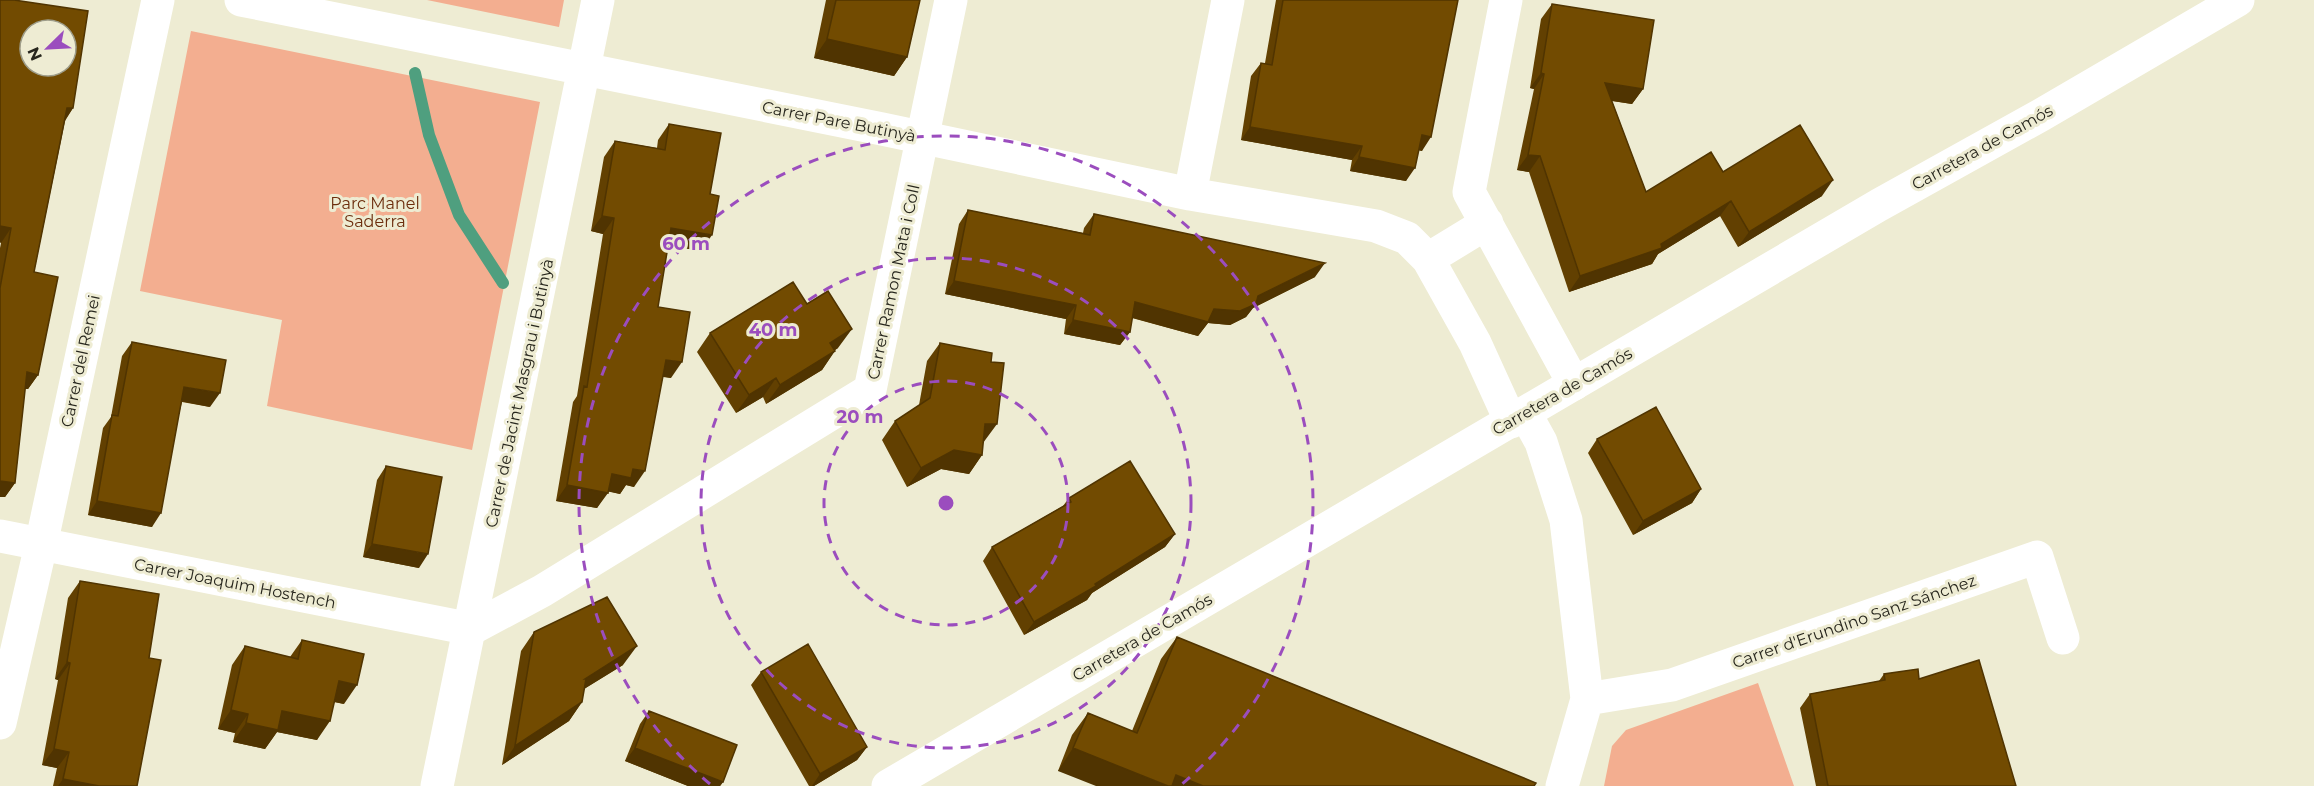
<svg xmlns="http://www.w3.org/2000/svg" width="2314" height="786" viewBox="0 0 2314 786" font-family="Montserrat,sans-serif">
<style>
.green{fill:#f3ae90}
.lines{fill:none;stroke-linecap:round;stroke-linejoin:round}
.stream{stroke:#4f9f7f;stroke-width:12}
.minor{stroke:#fff;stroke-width:33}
.tertiary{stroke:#fff;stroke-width:33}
.wall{fill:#624001}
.shaded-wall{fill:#503401}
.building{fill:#724b01;stroke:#503401;stroke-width:1.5;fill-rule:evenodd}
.ring{fill:none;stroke:#9b4dbe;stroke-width:3;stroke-dasharray:10 8}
.labels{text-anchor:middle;stroke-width:6;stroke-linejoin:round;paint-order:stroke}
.street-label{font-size:16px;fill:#27261d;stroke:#eeecd3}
.park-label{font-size:16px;fill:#6c2d0c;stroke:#eeecd3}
.centre{fill:#9b4dbe;stroke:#eeecd3;stroke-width:3}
.ring-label{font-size:18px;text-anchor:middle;font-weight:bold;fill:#9b4dbe;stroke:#eeecd3;stroke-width:6;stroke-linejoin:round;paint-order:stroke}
</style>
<rect width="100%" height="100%" fill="#eeecd3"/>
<!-- green -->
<path class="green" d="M 427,0 L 564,0 L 559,27 Z
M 191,31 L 540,102 L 472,450 L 267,406 L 282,320 L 140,291 Z
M 1758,683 L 1794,786 L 1604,786 L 1612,746 L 1626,730 Z"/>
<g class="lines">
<!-- stream -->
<path class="stream" d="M 415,73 L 429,135 L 459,215 L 503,283"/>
<!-- minor -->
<path class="minor" d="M 241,0 L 882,129 L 1190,194 L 1376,226 L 1407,238 L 1428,259 L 1475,343 L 1511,422
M 1506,0 L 1469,192 L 1574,384
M 1190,194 L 1228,0
M 1428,259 L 1487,223
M 1525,413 L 1541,442 L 1566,520 L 1587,699 L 1562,786
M 0,536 L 471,629
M 471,629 L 542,591 L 870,390 L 951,0
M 1587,699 L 1672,685 L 2037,557 L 2063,638
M 0,723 L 41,545 L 158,0
M 437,786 L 598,0"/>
<!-- tertiary -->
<path class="tertiary" d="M 888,786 L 1879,205 L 2041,115 L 2238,0"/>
</g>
<!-- wall -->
<path class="wall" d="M 0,0 L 73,108 L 65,121 L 34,272 L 38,375 L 28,389 L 25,389 L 15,483 L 5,497 L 0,497 L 0,248 L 1,243 L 0,242 Z
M 826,0 L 920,0 L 907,57 L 894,76 L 814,58 Z
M 1276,0 L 1458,0 L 1422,151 L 1419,150 L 1406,181 L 1350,171 L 1352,160 L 1241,140 L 1251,76 L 1261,63 L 1265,63 Z
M 1552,4 L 1643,89 L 1632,104 L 1612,101 L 1646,192 L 1723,172 L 1822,196 L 1738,247 L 1720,216 L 1658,254 L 1652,264 L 1569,292 L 1529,172 L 1517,170 L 1534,89 L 1530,88 L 1541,19 Z
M 669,124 L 710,194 L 701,251 L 668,245 L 658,307 L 671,378 L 663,377 L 634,487 L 626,485 L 620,494 L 608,491 L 597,508 L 556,501 L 573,402 L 577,396 L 603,234 L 591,231 L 604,157 L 615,141 L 657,148 L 658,140 Z
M 968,210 L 1083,233 L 1084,228 L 1094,214 L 1315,277 L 1253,308 L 1246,317 L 1230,325 L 1208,323 L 1198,336 L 1132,318 L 1130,332 L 1120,345 L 1064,334 L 1066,319 L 945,294 L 959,224 Z
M 807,304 L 838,348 L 835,350 L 822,370 L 766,404 L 763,397 L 736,413 L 697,352 L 710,333 Z
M 132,342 L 210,407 L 182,402 L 152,527 L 88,515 L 103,428 L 111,417 L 122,356 Z
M 940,343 L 983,443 L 982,455 L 969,474 L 941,469 L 907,487 L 882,440 L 895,421 L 919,405 L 927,361 Z
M 1597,439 L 1701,489 L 1692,503 L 1633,535 L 1588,453 Z
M 386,466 L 419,568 L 363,557 L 377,480 Z
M 1069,498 L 1175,534 L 1165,547 L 1092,593 L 1087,600 L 1024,635 L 983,561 L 992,547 L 1063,506 Z
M 80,581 L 149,658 L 137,786 L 53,786 L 57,768 L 42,765 L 58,680 L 55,679 L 68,598 Z
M 534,632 L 623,665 L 584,689 L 582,702 L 569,721 L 502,765 L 521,651 Z
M 1177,637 L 1534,786 L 1058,771 L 1072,735 L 1088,713 L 1132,731 L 1161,659 Z
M 302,640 L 344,704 L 334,702 L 317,740 L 277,732 L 265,749 L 233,742 L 235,733 L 218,729 L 232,665 L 245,646 L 290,657 Z
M 761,672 L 867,747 L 857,760 L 814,786 L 809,786 L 751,685 Z
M 1884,674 L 1919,679 L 2016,786 L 1816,786 L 1800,708 L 1810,694 L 1879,681 Z
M 649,711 L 723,782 L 720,786 L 688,786 L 625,761 L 640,724 Z"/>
<!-- shaded-wall -->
<path class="shaded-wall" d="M 827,39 L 907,57 L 894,76 L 814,58 Z
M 1541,73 L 1544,74 L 1534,89 L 1530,88 Z
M 1605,83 L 1643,89 L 1632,104 L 1594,98 Z
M 67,108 L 73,108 L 63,123 Z
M 1250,127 L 1362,146 L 1352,160 L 1241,140 Z
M 1422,135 L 1431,137 L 1422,151 L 1412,149 Z
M 1528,155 L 1540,156 L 1529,172 L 1517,170 Z
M 1359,157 L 1415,168 L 1406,181 L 1350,171 Z
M 1833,180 L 1822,196 L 1738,247 L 1749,232 Z
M 1731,201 L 1720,216 L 1658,254 L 1652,264 L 1569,292 L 1580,276 L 1661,244 Z
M 602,216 L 614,218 L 603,234 L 591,231 Z
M 0,226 L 11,228 L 1,243 L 0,242 Z
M 671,228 L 712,235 L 701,251 L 659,244 Z
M 1325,263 L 1315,277 L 1253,308 L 1246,317 L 1230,325 L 1208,323 L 1198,336 L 1126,316 L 1135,302 L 1214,309 L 1258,296 Z
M 954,281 L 1076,305 L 1066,319 L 945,294 Z
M 1073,320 L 1130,332 L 1120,345 L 1064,334 Z
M 852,329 L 838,348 L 817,362 L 830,343 Z
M 835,351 L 822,370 L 766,404 L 780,385 Z
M 666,360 L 682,362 L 671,378 L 655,375 Z
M 27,372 L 38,375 L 28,389 L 17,387 Z
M 776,378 L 763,397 L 736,413 L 749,395 Z
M 184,387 L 220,393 L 210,407 L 175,400 Z
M 985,424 L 997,424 L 983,443 Z
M 954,450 L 982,455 L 969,474 L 941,469 L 907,487 L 921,468 Z
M 633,469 L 645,471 L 634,487 L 626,485 L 620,494 L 601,490 L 612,474 Z
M 0,481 L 15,483 L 5,497 L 0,497 Z
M 567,485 L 608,493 L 597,508 L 556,501 Z
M 1701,489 L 1692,503 L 1633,535 L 1643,521 Z
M 97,501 L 161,513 L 152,527 L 88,515 Z
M 1175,534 L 1165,547 L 1092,593 L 1087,600 L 1024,635 L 1034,622 Z
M 372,544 L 428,554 L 419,568 L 363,557 Z
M 637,646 L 623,665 L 571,697 L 585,679 Z
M 67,662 L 70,663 L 58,680 L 55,679 Z
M 339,681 L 357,685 L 344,704 L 326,700 Z
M 582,702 L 569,721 L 502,765 L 515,746 Z
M 231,710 L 248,714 L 235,733 L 218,729 Z
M 282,711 L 330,721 L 317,740 L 277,732 L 265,749 L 233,742 L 246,723 Z
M 867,747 L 857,760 L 814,786 L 812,786 L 820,774 Z
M 635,748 L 723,782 L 720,786 L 688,786 L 625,761 Z
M 1073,748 L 1168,786 L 1096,786 L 1058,771 Z
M 54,749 L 69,752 L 57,768 L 42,765 Z
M 1176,775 L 1203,786 L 1169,786 Z
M 63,779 L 99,786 L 58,786 Z"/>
<!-- building -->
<path class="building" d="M 0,0 L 14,0 L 88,11 L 73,108 L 67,108 L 34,272 L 58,277 L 38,375 L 27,372 L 15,483 L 0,481 L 0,288 L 11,228 L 0,226 ZM 30,30 L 66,30 L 66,66 L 30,66 Z
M 836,0 L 920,0 L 907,57 L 827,39 Z
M 1283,0 L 1458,0 L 1431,137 L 1422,135 L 1415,168 L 1359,157 L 1362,146 L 1250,127 L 1261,63 L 1272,65 Z
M 1552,4 L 1654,20 L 1643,89 L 1605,83 L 1646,192 L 1711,152 L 1723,172 L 1800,125 L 1833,180 L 1749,232 L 1731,201 L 1661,244 L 1662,248 L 1580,276 L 1540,156 L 1528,155 L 1544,74 L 1541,73 Z
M 669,124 L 721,133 L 710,194 L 719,196 L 712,235 L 671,228 L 658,307 L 690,312 L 682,362 L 666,360 L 645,471 L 633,469 L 631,478 L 612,474 L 608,493 L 567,485 L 584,386 L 587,387 L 614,218 L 602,216 L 615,141 L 665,150 Z
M 968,210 L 1090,235 L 1094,214 L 1325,263 L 1258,296 L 1256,304 L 1240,311 L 1214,309 L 1208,322 L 1135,302 L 1130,332 L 1073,320 L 1076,305 L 954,281 Z
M 793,282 L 807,304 L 828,291 L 852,329 L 830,343 L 835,351 L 780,385 L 776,378 L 749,395 L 710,333 Z
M 132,342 L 226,360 L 220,393 L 184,387 L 161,513 L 97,501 L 112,415 L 118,416 Z
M 940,343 L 992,353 L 991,362 L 1004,363 L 997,424 L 985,424 L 982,455 L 954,450 L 921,468 L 895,421 L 930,398 Z
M 1656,407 L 1701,489 L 1643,521 L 1597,439 Z
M 1130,461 L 1175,534 L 1095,584 L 1096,586 L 1034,622 L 992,547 L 1071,502 L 1069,498 Z
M 386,466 L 442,477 L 428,554 L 372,544 Z
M 80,581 L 159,594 L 149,658 L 161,660 L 137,786 L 99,786 L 63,779 L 69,752 L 54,749 L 70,663 L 67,662 Z
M 607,597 L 637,646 L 585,679 L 586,679 L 582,702 L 515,746 L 534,632 Z
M 1177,637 L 1536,783 L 1534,786 L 1203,786 L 1176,775 L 1172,786 L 1168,786 L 1073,748 L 1088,713 L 1137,733 Z
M 302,640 L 364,654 L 357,685 L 339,681 L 330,721 L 282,711 L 278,730 L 246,723 L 248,714 L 231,710 L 245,646 L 298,659 Z
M 808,644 L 867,747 L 820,774 L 761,672 Z
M 1979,660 L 2016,786 L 1828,786 L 1810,694 L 1885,680 L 1884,674 L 1918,669 L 1919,679 Z
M 649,711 L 737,745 L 723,782 L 635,748 Z"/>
<!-- distance rings -->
<g class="ring">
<circle cx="946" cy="503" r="122"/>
<circle cx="946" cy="503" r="245"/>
<path d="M710 784A367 367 0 1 1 1182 784"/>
</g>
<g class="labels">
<!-- street labels -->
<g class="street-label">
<text transform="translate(839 121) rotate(11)" y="6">Carrer Pare Butinyà</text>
<text transform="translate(1982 147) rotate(-29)" y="6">Carretera de Camós</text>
<text transform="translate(893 282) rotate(-78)" y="6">Carrer Ramon Mata i Coll</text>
<text transform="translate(80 361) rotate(-78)" y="6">Carrer del Remei</text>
<text transform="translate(1562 391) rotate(-30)" y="6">Carretera de Camós</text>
<text transform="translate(519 393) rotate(-78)" y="6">Carrer de Jacint Masgrau i Butinyà</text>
<text transform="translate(235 583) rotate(11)" y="6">Carrer Joaquim Hostench</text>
<text transform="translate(1854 621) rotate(-19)" y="6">Carrer d'Erundino Sanz Sánchez</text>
<text transform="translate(1142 637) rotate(-30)" y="6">Carretera de Camós</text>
</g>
<!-- park labels -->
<g class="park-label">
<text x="375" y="209">Parc Manel<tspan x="375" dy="18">Saderra</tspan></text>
</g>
</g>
<circle cx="946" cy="503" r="9" class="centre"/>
<g class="ring-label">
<text x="686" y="250">60 m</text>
<text x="773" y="336">40 m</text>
<text x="860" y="423">20 m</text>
</g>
<!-- north arrow -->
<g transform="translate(48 48) rotate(246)"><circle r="28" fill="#eeecd3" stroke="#9e9d8a" stroke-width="1.5"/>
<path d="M0-4.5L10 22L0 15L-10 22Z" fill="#9b4dbe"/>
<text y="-9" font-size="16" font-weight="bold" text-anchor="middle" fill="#27261d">N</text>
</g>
</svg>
